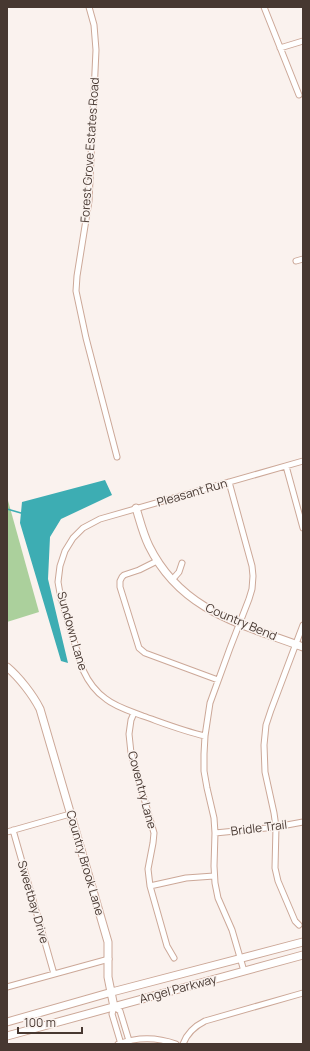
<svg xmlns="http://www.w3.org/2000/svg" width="310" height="1051" viewBox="0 0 310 1051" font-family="Manrope,sans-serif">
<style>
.green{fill:#abd09c}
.water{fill:#3dadb3}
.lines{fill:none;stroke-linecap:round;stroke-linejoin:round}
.stream{stroke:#3dadb3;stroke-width:1.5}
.street-casing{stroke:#cca898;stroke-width:7}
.secondary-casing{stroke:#cca898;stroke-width:9}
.street{stroke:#fff;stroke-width:5}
.secondary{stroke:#fff;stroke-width:7}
.labels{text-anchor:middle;stroke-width:3;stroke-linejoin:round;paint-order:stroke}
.street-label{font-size:12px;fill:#473831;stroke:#faf2ee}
</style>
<rect width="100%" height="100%" fill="#faf2ee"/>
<!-- green -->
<path class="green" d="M 7,497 L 39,612 L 7,622 Z"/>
<!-- water -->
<path class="water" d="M 105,480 L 112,495 L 61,519 L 50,537 L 48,579 L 68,663 L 61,661 L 20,523 L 22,502 Z"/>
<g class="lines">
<!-- stream -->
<path class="stream" d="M 7,509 L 21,513"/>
<!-- street casing -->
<g class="street-casing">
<path id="street" d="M 89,7 L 94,25 L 96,50 L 89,201 L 77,276 L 76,291 L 86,338 L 117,457
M 264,7 L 299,95
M 280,48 L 303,41
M 296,261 L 303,259
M 286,466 L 303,528
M 229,482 L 252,566 L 253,576 L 252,589 L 249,599 L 230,648 L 210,703 L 205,736 L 204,754 L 204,771 L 207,788 L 214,818 L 215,833 L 214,866 L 215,883 L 218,898 L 232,930 L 244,971
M 157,561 L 139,570 L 124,575 L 122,577 L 120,581 L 120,587 L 139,648 L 145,653 L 218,680
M 172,580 L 179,572 L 182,563
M 134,713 L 131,720 L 129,734 L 131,753 L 154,833 L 153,843 L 148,869 L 150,886 L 167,946 L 174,958
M 205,736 C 183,731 163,723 143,716 C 130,711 116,707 106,699 C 96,692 88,681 83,670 L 61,599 L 58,582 L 60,566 L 65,551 L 73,538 L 83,528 L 100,519 L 303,461
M 13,830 L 54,974
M 7,832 L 70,814
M 215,833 L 276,827 L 303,822
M 150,886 L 186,878 L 214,876
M 299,925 L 295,921 L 278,881 L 275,868 L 276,827 L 274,813 L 265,772 L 264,745 L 266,725 L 271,710 L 303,625
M 7,987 L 109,959
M 118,1044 C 137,1037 157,1037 176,1044
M 121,1044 L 112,1014 L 114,1007 L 120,1011 L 130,1044
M 183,1044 C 187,1033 195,1026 205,1021 L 303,993"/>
</g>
<!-- secondary casing -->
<g class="secondary-casing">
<path id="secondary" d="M 136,508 C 140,521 143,534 149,546 C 181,611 241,624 303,647
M 7,667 C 19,677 33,695 40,709 L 108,942 L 108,977 L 114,1007
M 7,1022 L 112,992 L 303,942
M 7,1036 L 303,955"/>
</g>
<!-- street -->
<use href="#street" class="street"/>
<!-- secondary -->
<use href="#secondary" class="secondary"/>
</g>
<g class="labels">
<!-- street labels -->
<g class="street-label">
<text transform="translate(90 150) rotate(-86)" y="4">Forest Grove Estates Road</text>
<text transform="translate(192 493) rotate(-16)" y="4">Pleasant Run</text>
<text transform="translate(241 622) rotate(23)" y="4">Country Bend</text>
<text transform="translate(72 631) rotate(74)" y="4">Sundown Lane</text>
<text transform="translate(142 790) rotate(75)" y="4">Coventry Lane</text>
<text transform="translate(259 828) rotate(-7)" y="4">Bridle Trail</text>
<text transform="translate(85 863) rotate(74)" y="4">Country Brook Lane</text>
<text transform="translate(33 902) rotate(74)" y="4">Sweetbay Drive</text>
<text transform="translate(178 989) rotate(-15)" y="4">Angel Parkway</text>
</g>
</g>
<!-- border -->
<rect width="310" height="1051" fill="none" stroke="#473831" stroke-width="16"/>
<!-- scale -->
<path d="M18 1027v6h64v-6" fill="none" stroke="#473831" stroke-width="2"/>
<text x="24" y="1027" font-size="12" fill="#473831" stroke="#faf2ee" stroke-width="3" paint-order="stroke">100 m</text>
</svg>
